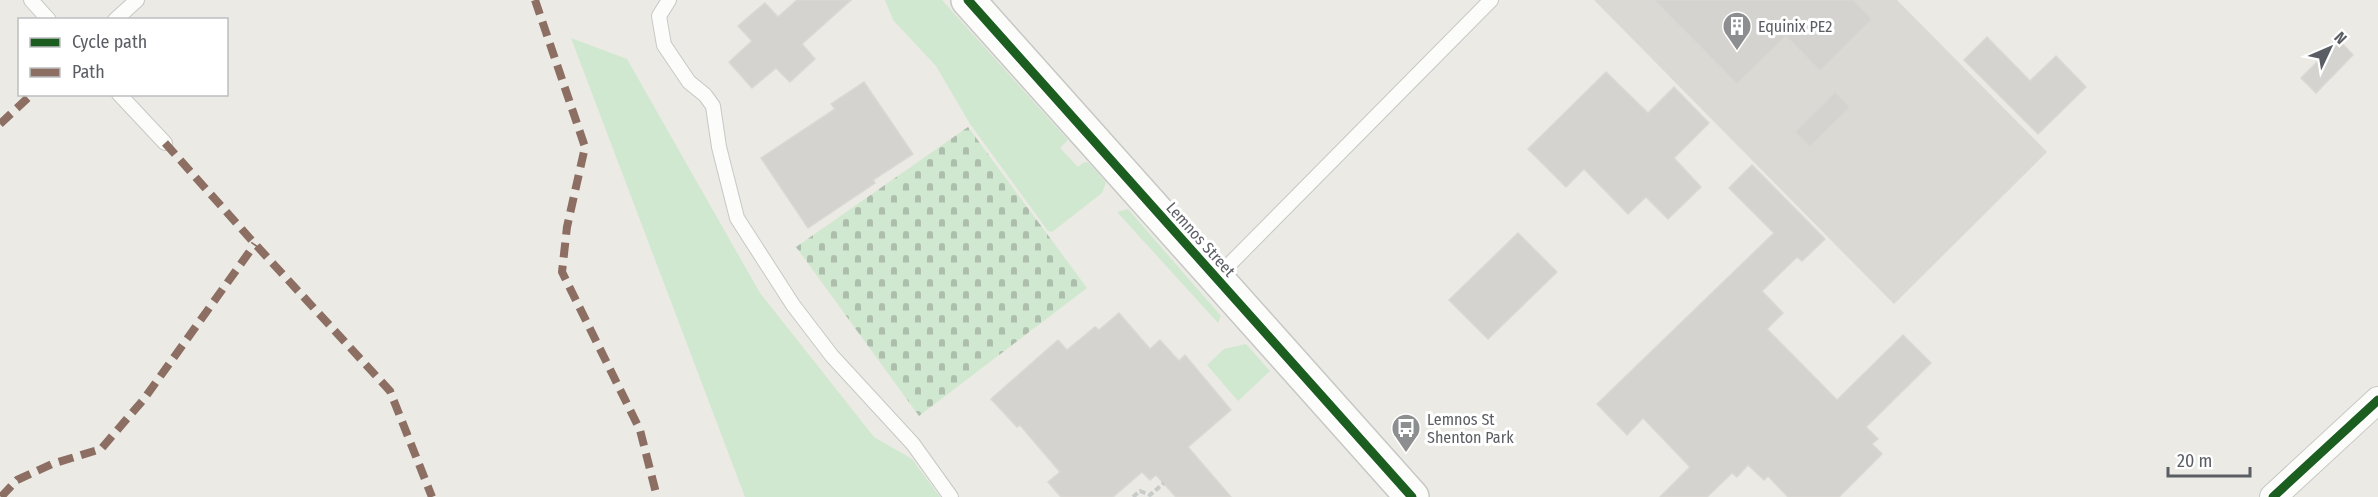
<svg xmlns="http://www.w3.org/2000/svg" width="2378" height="497" viewBox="0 0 2378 497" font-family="'Fira Sans Condensed',sans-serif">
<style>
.industrial{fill:#dbd9d4}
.green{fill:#d1e8d0}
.cemetery{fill:url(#cemetery-stones)}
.building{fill:#d4d3cf;stroke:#dad8d3;stroke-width:1.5}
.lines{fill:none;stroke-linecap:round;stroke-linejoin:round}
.service-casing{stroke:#c7c8c6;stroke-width:16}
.minor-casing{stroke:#c7c8c6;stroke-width:28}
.tertiary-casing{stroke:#c7c8c6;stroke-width:36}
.path{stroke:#c7ccca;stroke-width:4;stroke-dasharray:6 3;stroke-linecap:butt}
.service{stroke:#fcfcfb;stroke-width:14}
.minor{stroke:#fcfcfb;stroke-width:26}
.tertiary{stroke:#fcfcfb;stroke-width:33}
.quiet{stroke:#8d6e63;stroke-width:8;stroke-dasharray:15 8;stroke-linecap:butt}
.cycleway-casing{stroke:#fff;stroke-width:13}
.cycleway{stroke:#1b5e20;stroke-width:9}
.labels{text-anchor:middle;stroke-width:6;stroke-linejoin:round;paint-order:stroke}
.poi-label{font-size:16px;fill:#5a5d63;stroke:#fff;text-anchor:start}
.street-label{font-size:16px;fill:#5a5d63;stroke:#fff}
</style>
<defs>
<pattern id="cemetery-stones" width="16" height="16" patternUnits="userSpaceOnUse" patternTransform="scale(1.5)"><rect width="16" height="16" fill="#d1e8d0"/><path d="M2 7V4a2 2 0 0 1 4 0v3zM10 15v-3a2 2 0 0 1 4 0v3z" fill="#adbfac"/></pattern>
</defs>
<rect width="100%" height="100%" fill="#ebeae4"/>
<!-- industrial -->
<path class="industrial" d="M 1594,0 L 1897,0 L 2047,152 L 1894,304 Z"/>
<!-- green -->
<path class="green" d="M 885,0 L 942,0 L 1068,140 L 1060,148 L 1078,167 L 1083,163 L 1088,162 L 1106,182 L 1102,193 L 1052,232 L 1048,231 L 970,124 L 936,66 L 893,20 Z
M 571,38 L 627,59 L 760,293 L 874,437 L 912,459 L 940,497 L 745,497 Z
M 1128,209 L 1221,316 L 1218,323 L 1117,212 Z
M 1246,344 L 1270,371 L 1238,401 L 1207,365 L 1224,349 Z"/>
<!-- cemetery -->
<path class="cemetery" d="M 968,127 L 1087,288 L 919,416 L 796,247 Z"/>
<!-- building -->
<path class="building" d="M 797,0 L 851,0 L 802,44 L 815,59 L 790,82 L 776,68 L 752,88 L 729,62 L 752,41 L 738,26 L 765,3 L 778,17 Z
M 1654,0 L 1853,0 L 1872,19 L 1820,71 L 1786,36 L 1737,84 Z
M 1987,37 L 2030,81 L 2056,56 L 2086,87 L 2038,134 L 1964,60 Z
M 2339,40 L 2353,55 L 2316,93 L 2301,78 Z
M 1606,72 L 1648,113 L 1674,87 L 1709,123 L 1674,158 L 1701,187 L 1668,219 L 1646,197 L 1628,214 L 1584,169 L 1566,187 L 1528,149 Z
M 864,82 L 913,154 L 873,180 L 875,183 L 808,228 L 761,158 L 835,109 L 831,104 Z
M 1835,92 L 1850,107 L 1810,147 L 1795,132 Z
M 1752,165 L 1825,239 L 1802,261 L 1797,257 L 1762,291 L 1783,313 L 1767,329 L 1837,400 L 1903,335 L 1931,363 L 1866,427 L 1878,439 L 1872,444 L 1882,454 L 1839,497 L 1788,497 L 1768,476 L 1764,480 L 1748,465 L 1737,477 L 1732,473 L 1707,497 L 1660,497 L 1690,467 L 1643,418 L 1627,435 L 1597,404 L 1774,233 L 1729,188 Z
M 1518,233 L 1557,272 L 1488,339 L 1449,300 Z
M 1119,313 L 1150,349 L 1160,340 L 1179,361 L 1185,355 L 1231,410 L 1188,447 L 1231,497 L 1176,497 L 1156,475 L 1150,480 L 1142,472 L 1113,497 L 1061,497 L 1048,482 L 1060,472 L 1020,425 L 1017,427 L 991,399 L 1058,340 L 1067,350 L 1095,327 L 1099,330 Z"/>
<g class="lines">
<!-- service casing -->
<g class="service-casing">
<path id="service" d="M 31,0 L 49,20
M 669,0 L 659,16 L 664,45 L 689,82 L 705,95 L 713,106 L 719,147 L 737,218 L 793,305 L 832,356 L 913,444 L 951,497
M 115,20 L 137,0
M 119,94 L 165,143
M 1216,278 L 1491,0"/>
</g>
<!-- minor casing -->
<g class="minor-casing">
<path id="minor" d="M 2273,497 L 2378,400"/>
</g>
<!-- tertiary casing -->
<g class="tertiary-casing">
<path id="tertiary" d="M 968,0 L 1412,497"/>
</g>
<!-- path -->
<path class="path" d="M 1133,497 L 1140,491 L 1150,495 L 1164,483"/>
<!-- service -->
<use href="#service" class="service"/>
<!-- minor -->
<use href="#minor" class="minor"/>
<!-- tertiary -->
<use href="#tertiary" class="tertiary"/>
<!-- quiet -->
<path class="quiet" d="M 535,0 L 585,147 L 567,227 L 562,272 L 640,430 L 657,497
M 0,124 L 32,94
M 165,143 L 255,244 L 390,391 L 432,497
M 1,497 L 17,480 L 52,464 L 101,449 L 144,399 L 255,244"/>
<!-- cycleway casing -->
<g class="cycleway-casing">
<path id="cycleway" d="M 968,0 L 1412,497
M 2273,497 L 2378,400"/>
</g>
<!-- cycleway -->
<use href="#cycleway" class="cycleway"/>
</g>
<!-- icons -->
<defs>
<g id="building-pin" transform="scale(1.5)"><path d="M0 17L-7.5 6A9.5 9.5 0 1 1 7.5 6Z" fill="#8d8e90" stroke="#fff"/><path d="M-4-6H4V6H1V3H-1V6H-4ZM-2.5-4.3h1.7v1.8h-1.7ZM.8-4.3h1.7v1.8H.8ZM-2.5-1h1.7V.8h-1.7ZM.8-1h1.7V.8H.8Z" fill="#fff"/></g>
<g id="bus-pin" transform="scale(1.5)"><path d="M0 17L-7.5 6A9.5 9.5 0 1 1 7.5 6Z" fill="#8d8e90" stroke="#fff"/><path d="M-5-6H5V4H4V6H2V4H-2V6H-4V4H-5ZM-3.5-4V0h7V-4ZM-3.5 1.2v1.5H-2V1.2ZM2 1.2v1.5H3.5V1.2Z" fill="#fff"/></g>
</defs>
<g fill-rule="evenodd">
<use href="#building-pin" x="1737" y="26"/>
<use href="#bus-pin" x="1406" y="428"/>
</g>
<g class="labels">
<!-- poi labels -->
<g class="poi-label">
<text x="1758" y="32">Equinix PE2</text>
<text x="1427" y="425">Lemnos St<tspan x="1427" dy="18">Shenton Park</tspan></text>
</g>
<!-- street labels -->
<g class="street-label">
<text transform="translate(1201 239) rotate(48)" y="6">Lemnos Street</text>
</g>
</g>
<!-- legend -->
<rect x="18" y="18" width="210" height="78" fill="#ffffff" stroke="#bdbec1" stroke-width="1.5"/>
<rect x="30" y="38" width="30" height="9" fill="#1b5e20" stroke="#bdbec1" stroke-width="1.5"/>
<text x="72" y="48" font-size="18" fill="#5a5d63">Cycle path</text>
<rect x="30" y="68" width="30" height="9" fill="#8d6e63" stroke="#bdbec1" stroke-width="1.5"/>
<text x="72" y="78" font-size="18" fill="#5a5d63">Path</text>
<!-- north arrow -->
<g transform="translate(2330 48) rotate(46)" stroke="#ffffff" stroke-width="4.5" paint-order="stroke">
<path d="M0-4.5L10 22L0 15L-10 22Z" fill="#5a5d63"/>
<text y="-9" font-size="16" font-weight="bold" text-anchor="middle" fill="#5a5d63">N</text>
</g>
<!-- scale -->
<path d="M2168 467v9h82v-9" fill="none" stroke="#5a5d63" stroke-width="3"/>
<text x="2177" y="467" font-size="18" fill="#5a5d63" stroke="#ffffff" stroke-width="4.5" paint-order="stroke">20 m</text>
</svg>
